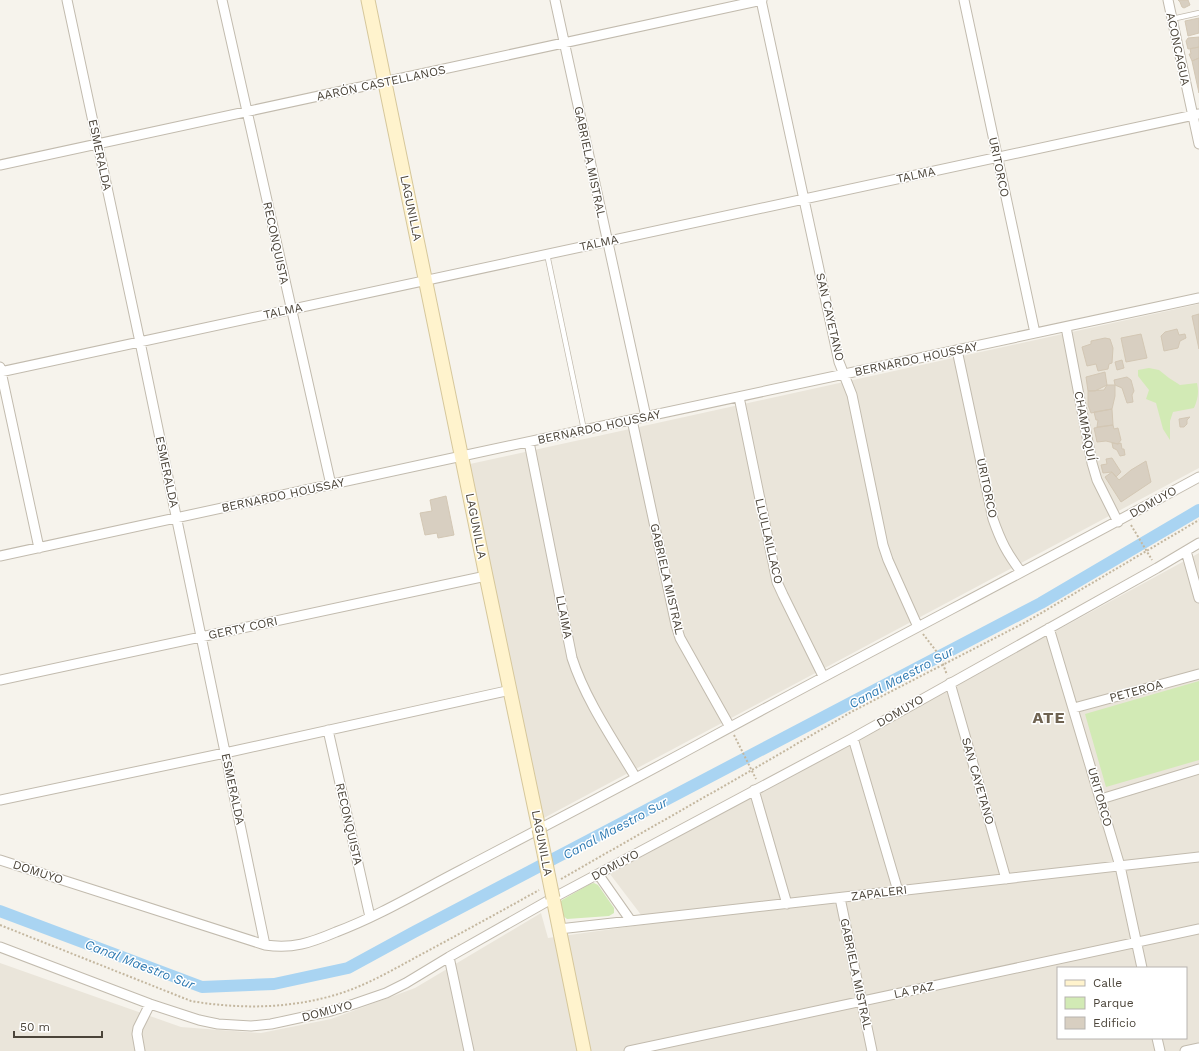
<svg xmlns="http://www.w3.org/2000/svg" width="1199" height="1051" viewBox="0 0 1199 1051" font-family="'Work Sans',sans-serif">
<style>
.residential{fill:#eae5da;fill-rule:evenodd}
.green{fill:#d2eab5}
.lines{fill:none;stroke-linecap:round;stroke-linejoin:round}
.canal{stroke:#a9d4f2;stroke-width:12}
.building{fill:#d8cfc1;stroke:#d3c7b4}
.lane-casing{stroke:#c2bbae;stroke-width:6}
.street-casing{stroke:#c2bbae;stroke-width:11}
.secondary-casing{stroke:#d6c79b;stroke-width:15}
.path{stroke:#c4b79f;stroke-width:2;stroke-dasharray:2 2;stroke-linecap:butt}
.lane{stroke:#fff;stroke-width:4.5}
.street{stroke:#fff;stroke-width:9}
.secondary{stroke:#fff3cd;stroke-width:13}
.secondary-bridge-casing{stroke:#d6c79b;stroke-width:15;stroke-linecap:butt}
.secondary-bridge{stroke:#fff3cd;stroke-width:13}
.labels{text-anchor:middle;stroke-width:3;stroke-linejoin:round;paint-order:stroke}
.street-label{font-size:12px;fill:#4b4439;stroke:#fff}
.water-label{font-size:13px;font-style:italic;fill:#2e7ab2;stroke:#fff}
.district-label{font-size:16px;font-weight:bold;letter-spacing:1px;fill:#6e6250;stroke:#fff}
</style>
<rect width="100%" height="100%" fill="#f6f3ec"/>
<!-- residential -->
<path class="residential" d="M 1199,304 L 1199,468 L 542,819 L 470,464 Z
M 1199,553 L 1199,1051 L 0,1051 L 0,963 L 181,1027 L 261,1033 L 331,1019 L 415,988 L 541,913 L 548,938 L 648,924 L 610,874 ZM 1058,968 L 1186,968 L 1186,1038 L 1058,1038 Z"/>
<!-- green -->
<path class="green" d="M 1149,368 L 1159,370 L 1169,378 L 1180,385 L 1197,383 C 1199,392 1198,399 1194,408 L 1173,412 L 1170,421 L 1170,440 L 1163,429 L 1156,403 L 1146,399 L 1149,390 L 1138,376 L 1138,370 Z
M 1199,681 L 1199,760 L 1106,787 L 1085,714 Z
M 594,883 L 598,885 L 614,908 L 614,913 L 609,916 L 567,919 L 562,915 L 559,904 L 562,900 L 590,884 Z"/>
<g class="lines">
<!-- canal -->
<path class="canal" d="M 0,911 L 202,987 L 274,984 L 348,968 L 414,932 L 1041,603 L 1199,510"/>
</g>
<!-- building -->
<path class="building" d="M 1178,0 L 1188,0 L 1190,5 L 1184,8 L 1182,7 L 1180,2 Z
M 1199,18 L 1199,33 L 1188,36 L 1185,21 Z
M 1199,37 L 1199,47 L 1188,49 L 1186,41 L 1188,38 Z
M 1199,47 L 1199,58 L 1192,61 L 1189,54 L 1191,54 L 1190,49 Z
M 1199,58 L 1199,93 L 1192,61 Z
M 1199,314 L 1199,349 L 1192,316 Z
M 1177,329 L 1179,335 L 1185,334 L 1186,338 L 1180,341 L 1178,348 L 1164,351 L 1161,336 L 1165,332 Z
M 1141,334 L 1147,358 L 1126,362 L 1121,338 Z
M 1105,338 L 1110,339 L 1113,348 L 1112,363 L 1109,364 L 1108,369 L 1098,371 L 1096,364 L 1087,366 L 1082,347 L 1091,344 L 1091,341 Z
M 1122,360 L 1124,368 L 1117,370 L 1115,362 Z
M 1105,372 L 1107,385 L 1095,391 L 1088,391 L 1086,377 Z
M 1127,377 L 1131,380 L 1134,391 L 1132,395 L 1133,402 L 1127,403 L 1122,388 L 1115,385 L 1114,380 Z
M 1107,385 L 1115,385 L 1115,396 L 1112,409 L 1091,413 L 1088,405 L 1088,391 L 1104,390 Z
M 1112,409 L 1113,425 L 1097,427 L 1098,420 L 1096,420 L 1094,412 Z
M 1190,417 L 1187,420 L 1187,424 L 1184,427 L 1180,427 L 1179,419 Z
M 1113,425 L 1114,429 L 1118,428 L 1121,440 L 1118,444 L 1106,441 L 1097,442 L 1094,428 Z
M 1112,443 L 1118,444 L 1121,443 L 1122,449 L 1124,449 L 1125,455 L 1120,456 L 1117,450 L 1113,448 Z
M 1112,458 L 1121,472 L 1116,477 L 1112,472 L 1103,473 L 1101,465 L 1107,464 L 1106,459 Z
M 1146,461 L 1151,482 L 1121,502 L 1105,477 L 1112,472 L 1119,480 L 1131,470 Z
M 446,496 L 454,535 L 438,538 L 437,533 L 425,535 L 420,513 L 432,511 L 430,500 Z"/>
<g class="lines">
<!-- lane casing -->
<g class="lane-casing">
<path id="lane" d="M 1172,19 L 1199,13
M 547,254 L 584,430"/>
</g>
<!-- street casing -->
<g class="street-casing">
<path id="street" d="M 67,0 L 140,342 L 265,945
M 222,0 L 331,485
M 555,0 L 646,417
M 761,0 L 839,362 L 852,395 L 883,545 L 888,560 L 918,627
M 964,0 L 1035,333
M 1168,0 L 1199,144
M 0,165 L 762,0
M 1066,327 L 1092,463 L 1097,480 L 1118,522
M 957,350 L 993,519 C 1001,542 1007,553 1021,572
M 0,367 L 39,548
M 0,372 L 1199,114
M 739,397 L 777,582 L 783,595 L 823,676
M 632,420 L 676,625 L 680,638 L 730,727
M 529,442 L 572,658 C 585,699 614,741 636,778
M 1186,551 L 1199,598
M 0,556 L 462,456 L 1199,298
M 1049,628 L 1120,866 L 1142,968
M 0,680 L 486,576
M 950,683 L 1006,879
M 1074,708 L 1199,674
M 328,730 L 370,917
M 853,738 L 898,891
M 754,790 L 787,904
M 1101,799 L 1199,769
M 0,800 L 225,753 L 511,690
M 0,860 L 265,945 C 293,949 310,943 336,932 C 379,916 422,890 463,869 C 543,827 622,786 701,743 C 866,653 1034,567 1199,477
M 598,874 L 631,921
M 840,898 L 872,1051
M 559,929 L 1199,857
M 0,947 L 150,1004 L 199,1020 L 218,1024 L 251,1026 L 271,1024 L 331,1011 L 354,1004 L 386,993 L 406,983 L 449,957 L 553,898 L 853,738 L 1157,568 L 1199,543
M 449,957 L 469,1051
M 1157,1038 L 1160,1051
M 140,1051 L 137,1034 L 138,1028 L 150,1004
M 629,1051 L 1199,929
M 1185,1051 L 1199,1048"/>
</g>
<!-- secondary casing -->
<g class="secondary-casing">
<path id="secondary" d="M 368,0 L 486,576 L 539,829
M 553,898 L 584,1051"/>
</g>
<!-- path -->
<path class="path" d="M 1131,525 L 1152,560
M 923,634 L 940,656 L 947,675
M 734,735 L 756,779
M 561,879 L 752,770 L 853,711 L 1026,622 L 1199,520
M 0,925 L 191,1001 C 238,1009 288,1009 335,995 C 366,986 394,969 422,954 C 461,933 500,912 539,890"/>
<!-- lane -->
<use href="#lane" class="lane"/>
<!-- street -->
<use href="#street" class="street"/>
<!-- secondary -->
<use href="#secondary" class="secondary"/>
<!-- secondary-bridge casing -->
<g class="secondary-bridge-casing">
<path id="secondary-bridge" d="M 539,829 L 553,898"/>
</g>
<!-- secondary-bridge -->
<use href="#secondary-bridge" class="secondary-bridge"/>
</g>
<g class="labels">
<!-- street labels -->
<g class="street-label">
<text transform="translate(1178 49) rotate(78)" y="4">ACONCAGUA</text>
<text transform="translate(381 83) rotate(-12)" y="4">AARÓN CASTELLANOS</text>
<text transform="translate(100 155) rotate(78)" y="4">ESMERALDA</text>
<text transform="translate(590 162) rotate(78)" y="4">GABRIELA MISTRAL</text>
<text transform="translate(999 167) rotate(78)" y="4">URITORCO</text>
<text transform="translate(916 175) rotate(-12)" y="4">TALMA</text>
<text transform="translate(411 208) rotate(78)" y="4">LAGUNILLA</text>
<text transform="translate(276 243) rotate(78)" y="4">RECONQUISTA</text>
<text transform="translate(599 243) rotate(-12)" y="4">TALMA</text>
<text transform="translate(283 311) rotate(-12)" y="4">TALMA</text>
<text transform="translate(830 317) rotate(77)" y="4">SAN CAYETANO</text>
<text transform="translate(916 359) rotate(-12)" y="4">BERNARDO HOUSSAY</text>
<text transform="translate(1085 426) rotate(79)" y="4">CHAMPAQUÍ</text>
<text transform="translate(599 427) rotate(-12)" y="4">BERNARDO HOUSSAY</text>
<text transform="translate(167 472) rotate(78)" y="4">ESMERALDA</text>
<text transform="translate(987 488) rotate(78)" y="4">URITORCO</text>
<text transform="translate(283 495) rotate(-12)" y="4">BERNARDO HOUSSAY</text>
<text transform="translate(1153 502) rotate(-29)" y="4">DOMUYO</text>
<text transform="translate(476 526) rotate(79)" y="4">LAGUNILLA</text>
<text transform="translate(769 541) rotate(77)" y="4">LLULLAILLACO</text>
<text transform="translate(667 579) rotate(77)" y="4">GABRIELA MISTRAL</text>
<text transform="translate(564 617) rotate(79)" y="4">LLAIMA</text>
<text transform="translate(243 628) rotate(-12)" y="4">GERTY CORI</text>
<text transform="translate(1136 691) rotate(-15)" y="4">PETEROA</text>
<text transform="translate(900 711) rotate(-30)" y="4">DOMUYO</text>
<text transform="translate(978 781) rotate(74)" y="4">SAN CAYETANO</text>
<text transform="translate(233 789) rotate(78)" y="4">ESMERALDA</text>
<text transform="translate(1100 797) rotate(74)" y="4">URITORCO</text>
<text transform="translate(349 824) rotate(77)" y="4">RECONQUISTA</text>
<text transform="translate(542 843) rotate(79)" y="4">LAGUNILLA</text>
<text transform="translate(615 865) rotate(-28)" y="4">DOMUYO</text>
<text transform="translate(38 872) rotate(18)" y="4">DOMUYO</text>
<text transform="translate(879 893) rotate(-7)" y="4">ZAPALERI</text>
<text transform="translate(856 974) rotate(78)" y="4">GABRIELA MISTRAL</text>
<text transform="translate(914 990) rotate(-12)" y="4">LA PAZ</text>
<text transform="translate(327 1011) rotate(-15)" y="4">DOMUYO</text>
</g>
<!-- water labels -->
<g class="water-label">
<text transform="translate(901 677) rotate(-28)" y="5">Canal Maestro Sur</text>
<text transform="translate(615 828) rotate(-28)" y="5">Canal Maestro Sur</text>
<text transform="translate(140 964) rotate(21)" y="5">Canal Maestro Sur</text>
</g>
<!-- district labels -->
<g class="district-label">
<text x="1049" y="723">ATE</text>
</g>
</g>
<!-- legend -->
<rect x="1057" y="967" width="130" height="72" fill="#ffffff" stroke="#b7b4b0"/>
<rect x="1065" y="980" width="20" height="6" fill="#fff3cd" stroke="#b7b4b0"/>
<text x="1093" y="987" font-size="12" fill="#4b4439">Calle</text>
<rect x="1065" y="997" width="20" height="12" fill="#d2eab5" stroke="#b7b4b0"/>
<text x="1093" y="1007" font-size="12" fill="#4b4439">Parque</text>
<rect x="1065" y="1017" width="20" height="12" fill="#d8cfc1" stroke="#b7b4b0"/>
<text x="1093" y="1027" font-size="12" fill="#4b4439">Edificio</text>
<!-- scale -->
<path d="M14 1031v6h88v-6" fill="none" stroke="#4b4439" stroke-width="2"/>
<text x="20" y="1031" font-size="12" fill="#4b4439" stroke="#ffffff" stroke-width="3" paint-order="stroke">50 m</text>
</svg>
